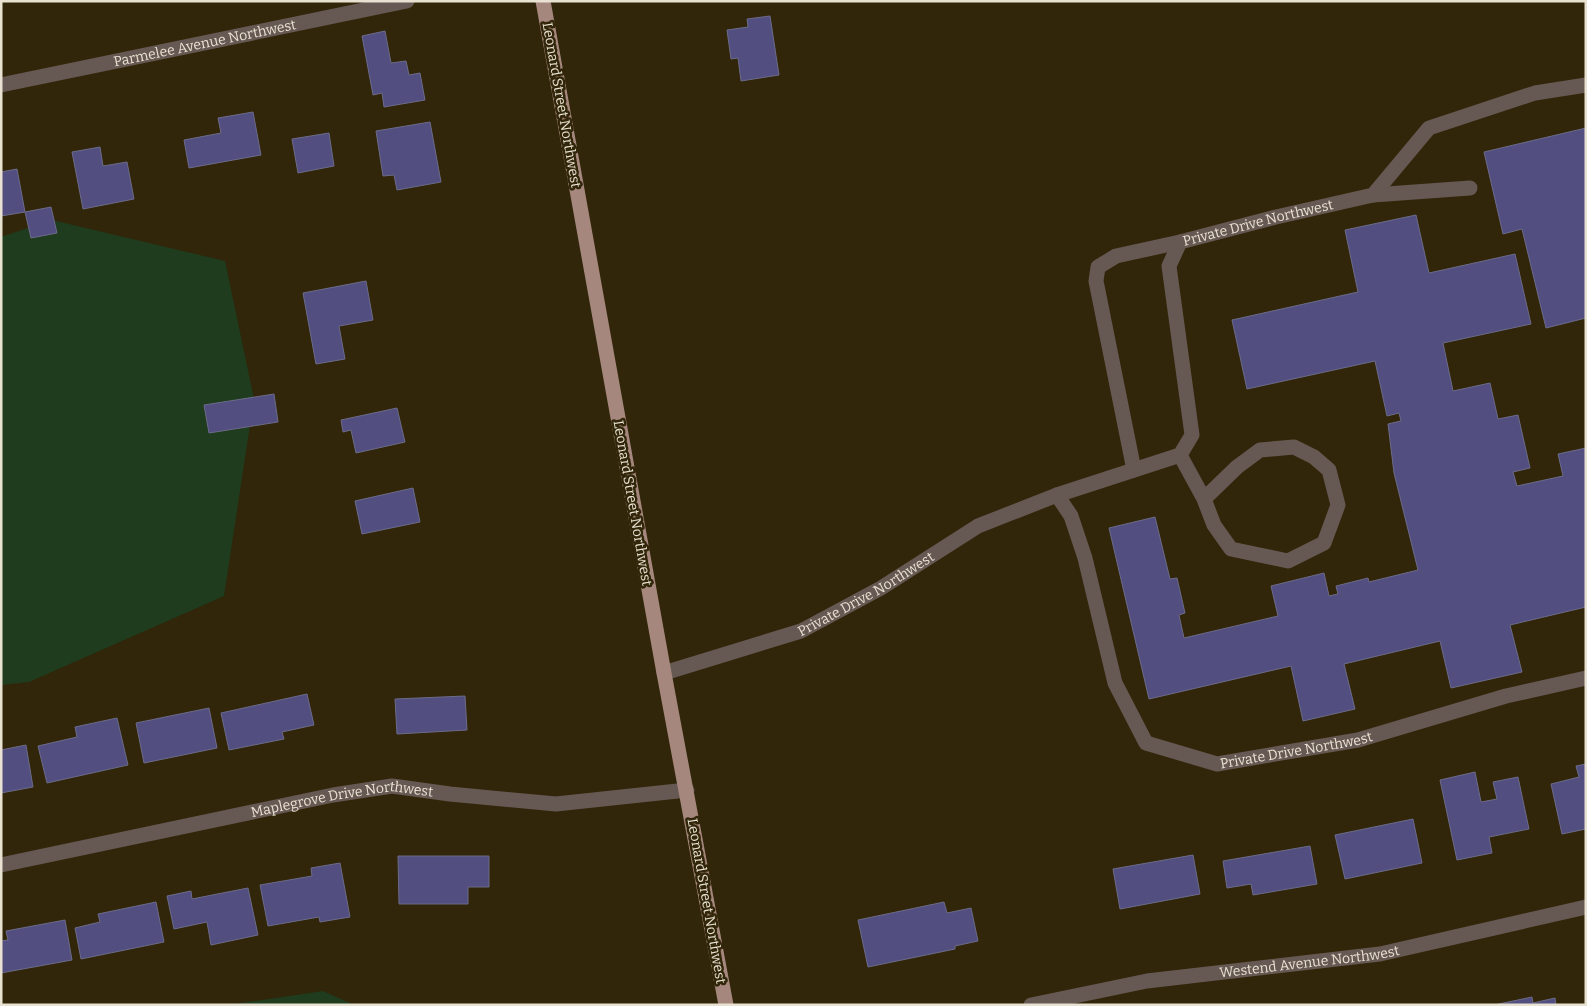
<svg xmlns="http://www.w3.org/2000/svg" width="1587" height="1006" viewBox="0 0 1587 1006" font-family="Bitter,serif">
<style>
.green{fill:#1f3c1e}
.building{fill:#524e80;stroke:#6c6b89}
.lines{fill:none;stroke-linecap:round;stroke-linejoin:round}
.minor{stroke:#665853;stroke-width:15}
.major{stroke:#a5877d;stroke-width:15}
.labels{text-anchor:middle;stroke-width:5;stroke-linejoin:round;paint-order:stroke}
.street-label{font-size:14px;fill:#e9e2d2;stroke:#312609}
</style>
<rect width="100%" height="100%" fill="#312609"/>
<!-- green -->
<path class="green" d="M 52,220 L 225,261 L 254,399 L 224,596 L 29,682 L 1,685 L 1,237 Z
M 323,991 L 354,1005 L 228,1005 Z"/>
<!-- building -->
<path class="building" d="M 770,16 L 779,75 L 741,81 L 738,58 L 731,59 L 727,30 L 748,27 L 747,19 Z
M 385,31 L 391,63 L 406,61 L 409,75 L 420,73 L 425,100 L 384,107 L 382,93 L 373,95 L 362,36 Z
M 253,112 L 261,155 L 189,168 L 184,140 L 221,133 L 218,118 Z
M 430,122 L 441,182 L 397,190 L 394,175 L 383,176 L 376,131 Z
M 1586,128 L 1586,318 L 1546,328 L 1522,229 L 1503,234 L 1484,152 Z
M 329,133 L 334,166 L 298,173 L 292,139 Z
M 100,147 L 103,166 L 127,162 L 134,199 L 83,209 L 72,152 Z
M 17,169 L 25,212 L 1,216 L 1,172 Z
M 51,207 L 57,233 L 31,238 L 25,212 Z
M 1416,215 L 1429,273 L 1515,254 L 1531,324 L 1443,343 L 1453,391 L 1490,383 L 1498,419 L 1518,415 L 1530,468 L 1513,472 L 1517,486 L 1563,476 L 1558,454 L 1586,448 L 1586,607 L 1510,625 L 1522,672 L 1451,688 L 1440,641 L 1344,664 L 1355,709 L 1303,721 L 1291,666 L 1149,699 L 1109,528 L 1155,517 L 1170,579 L 1177,578 L 1185,613 L 1179,615 L 1184,638 L 1278,616 L 1271,586 L 1324,573 L 1329,596 L 1338,594 L 1336,586 L 1368,578 L 1369,582 L 1418,570 L 1394,473 L 1388,424 L 1401,421 L 1399,413 L 1387,416 L 1375,361 L 1247,389 L 1232,320 L 1358,292 L 1345,230 Z
M 366,281 L 373,320 L 339,326 L 345,359 L 316,364 L 303,293 Z
M 274,394 L 278,422 L 209,433 L 204,405 Z
M 397,408 L 405,442 L 356,453 L 351,430 L 343,432 L 341,420 Z
M 413,488 L 420,522 L 362,534 L 355,501 Z
M 307,694 L 314,725 L 282,732 L 284,739 L 229,750 L 221,713 Z
M 465,696 L 467,730 L 397,734 L 395,699 Z
M 209,708 L 217,748 L 144,763 L 136,723 Z
M 117,718 L 128,765 L 47,783 L 38,746 L 77,737 L 75,727 Z
M 26,745 L 33,787 L 1,793 L 1,750 Z
M 1586,764 L 1586,829 L 1562,834 L 1551,784 L 1579,777 L 1576,766 Z
M 1475,772 L 1481,802 L 1497,799 L 1493,782 L 1518,777 L 1529,829 L 1489,837 L 1492,853 L 1457,860 L 1440,780 Z
M 1413,819 L 1422,863 L 1345,879 L 1335,835 Z
M 1310,846 L 1317,884 L 1253,895 L 1251,884 L 1227,888 L 1223,861 Z
M 1193,855 L 1200,894 L 1120,909 L 1113,869 Z
M 398,856 L 489,856 L 489,887 L 468,887 L 468,904 L 399,904 Z
M 340,863 L 350,917 L 320,922 L 319,917 L 268,926 L 260,885 L 312,876 L 311,868 Z
M 248,888 L 258,935 L 211,945 L 207,922 L 174,929 L 167,896 L 191,891 L 192,899 Z
M 156,902 L 164,942 L 81,959 L 75,928 L 100,922 L 98,914 Z
M 944,902 L 947,913 L 971,908 L 978,941 L 955,946 L 955,949 L 868,967 L 858,920 Z
M 65,920 L 72,960 L 1,973 L 1,941 L 8,940 L 6,931 Z
M 1532,997 L 1533,1003 L 1555,998 L 1556,1005 L 1494,1005 Z"/>
<g class="lines">
<!-- minor -->
<g class="minor">
<path id="s1" d="M 1,85 L 407,1"/>
<path d="M 1373,195 L 1470,188"/>
<path d="M 1180,455 L 1204,499 L 1237,467 L 1260,450 L 1294,447 L 1314,457 L 1329,470 L 1338,505 L 1324,543 L 1288,561 L 1231,549 L 1214,525 L 1204,499"/>
<path d="M 1134,470 L 1096,281 L 1098,267 L 1116,256 L 1180,242"/>
<path id="s2" d="M 1057,495 L 1071,516 L 1085,558 L 1115,683 L 1146,743 L 1217,764 L 1358,740 L 1506,696 L 1586,678"/>
<path id="s3" d="M 664,673 L 801,631 L 881,588 L 978,526 L 1057,495 L 1180,455 L 1192,435 L 1169,266 L 1180,242 L 1276,217 L 1373,195 L 1429,128 L 1535,93 L 1586,85"/>
<path id="s4" d="M 1,865 L 333,795 L 392,786 L 450,794 L 556,804 L 687,790"/>
<path id="s5" d="M 1031,1005 L 1147,981 L 1380,954 L 1586,907"/>
</g>
<!-- major -->
<path class="major" d="M 543,1 L 664,673 L 726,1005"/>
</g>
<g class="labels">
<!-- street labels -->
<g class="street-label">
<text dy="5" stroke="none"><textPath href="#s1" startOffset="208">Parmelee Avenue Northwest</textPath></text>
<text transform="translate(562 105) rotate(80)" y="5">Leonard Street Northwest</text>
<text dy="5" stroke="none"><textPath href="#s3" startOffset="864">Private Drive Northwest</textPath></text>
<text transform="translate(633 503) rotate(80)" y="5">Leonard Street Northwest</text>
<text dy="5" stroke="none"><textPath href="#s3" startOffset="218">Private Drive Northwest</textPath></text>
<text dy="5" stroke="none"><textPath href="#s2" startOffset="420">Private Drive Northwest</textPath></text>
<text dy="5" stroke="none"><textPath href="#s4" startOffset="348">Maplegrove Drive Northwest</textPath></text>
<text transform="translate(707 901) rotate(80)" y="5">Leonard Street Northwest</text>
<text dy="5" stroke="none"><textPath href="#s5" startOffset="282">Westend Avenue Northwest</textPath></text>
</g>
</g>
<!-- border -->
<rect width="1587" height="1006" fill="none" stroke="#e9e2d2" stroke-width="5"/>
</svg>
